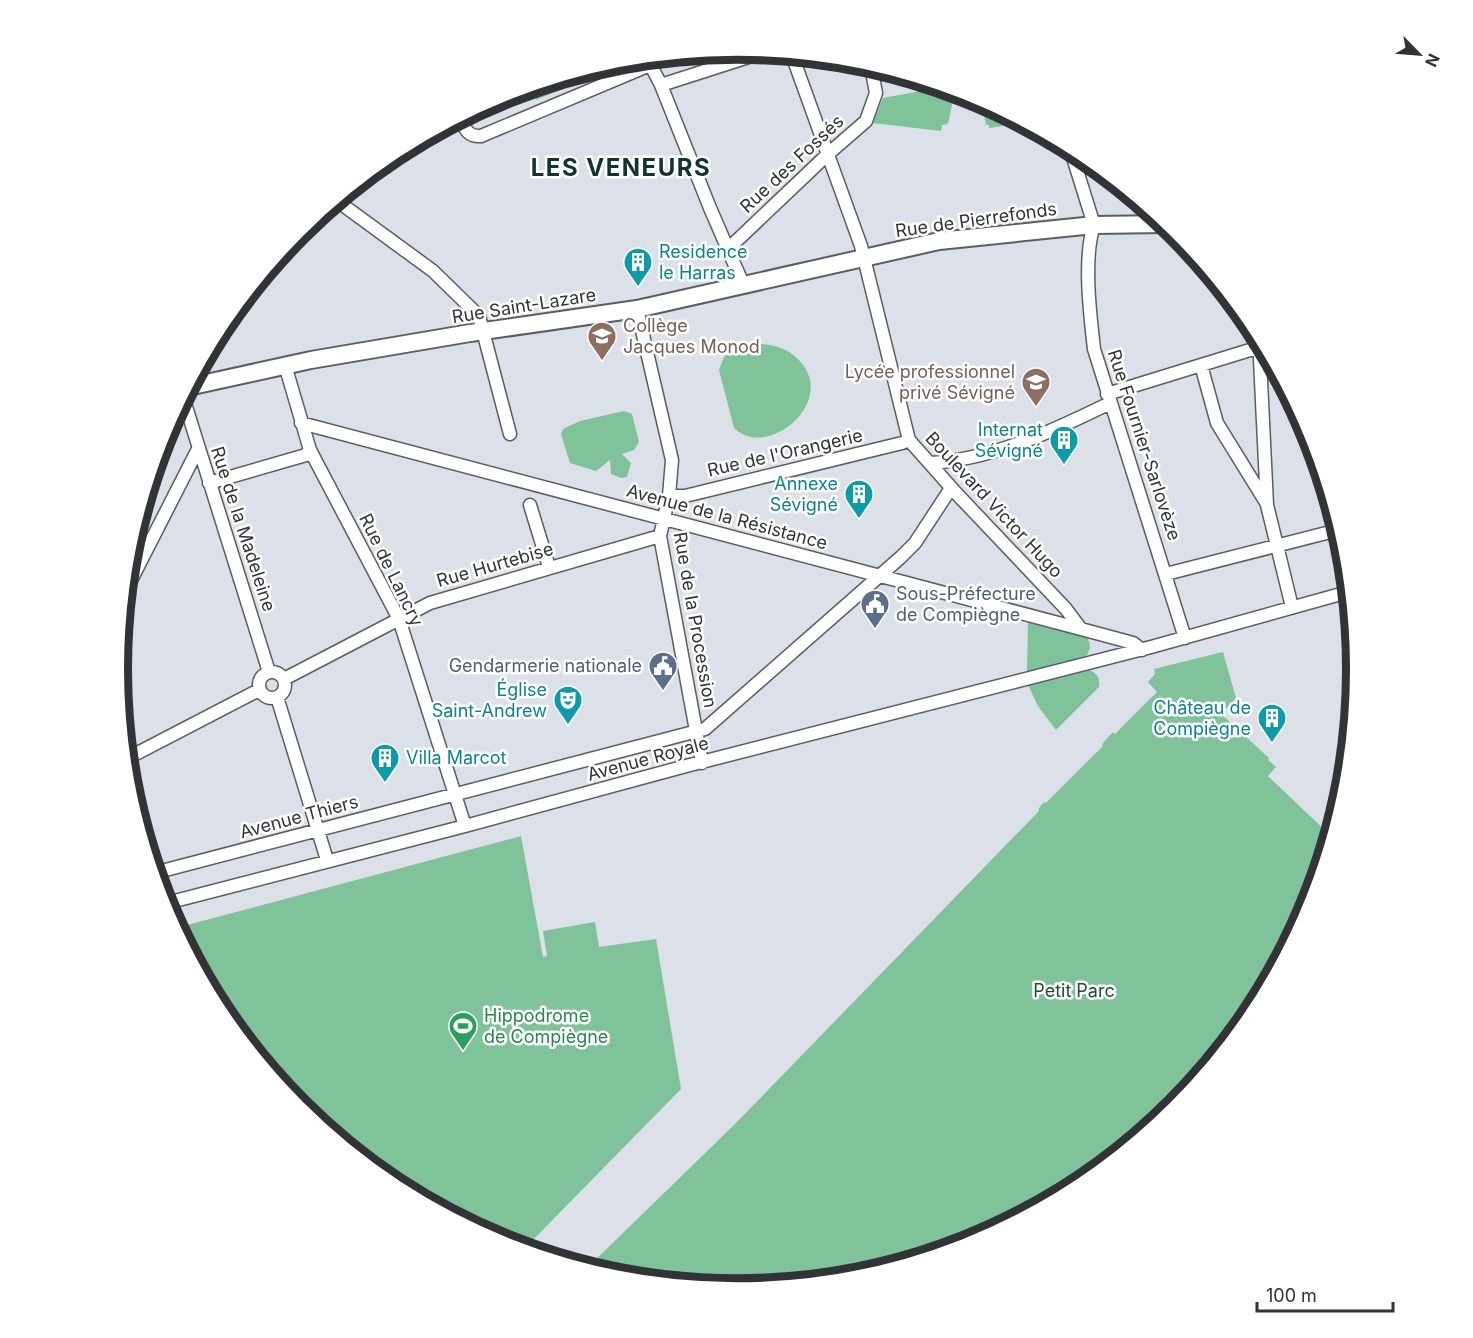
<svg xmlns="http://www.w3.org/2000/svg" width="1473" height="1338" viewBox="0 0 1473 1338" font-family="Inter,sans-serif">
<style>
.green{fill:#80c299}
.lines{fill:none;stroke-linecap:round;stroke-linejoin:round}
.minor-casing{stroke:#595d64;stroke-width:15}
.major-casing{stroke:#595d64;stroke-width:20}
.minor{stroke:#fff;stroke-width:12}
.major{stroke:#fff;stroke-width:16}
.labels{text-anchor:middle;stroke-width:5;stroke-linejoin:round;paint-order:stroke}
.street-label{font-size:18px;fill:#313336;stroke:#fff}
.culture-label{font-size:18px;fill:#0d838f;stroke:#fff;text-anchor:end}
.education-label{font-size:18px;fill:#785e54;stroke:#fff;text-anchor:start}
.service-label{font-size:18px;fill:#4e5e75;stroke:#fff;text-anchor:start}
.park-label{font-size:18px;fill:#204b33;stroke:#fff}
.leisure-label{font-size:18px;fill:#27864d;stroke:#fff;text-anchor:start}
.district-label{font-size:24px;font-weight:bold;letter-spacing:1.5px;fill:#103333;stroke:#fff}
.rim{fill:none;stroke:#313336;stroke-width:8}
</style>
<rect width="100%" height="100%" fill="#dce0e8"/>
<!-- green -->
<path class="green" d="M 639,59 L 640,61 L 613,72 L 611,68 L 536,100 L 531,87 L 616,61 Z
M 925,82 L 955,91 L 948,124 L 942,125 L 941,131 L 873,123 L 883,98 L 921,91 L 925,88 Z
M 986,103 L 1004,113 L 1004,115 L 1007,115 L 1023,123 L 989,128 L 989,125 L 986,125 L 982,105 Z
M 756,344 C 773,344 787,348 798,359 C 840,401 767,461 734,428 L 719,370 L 724,357 L 729,353 Z
M 624,411 L 632,414 L 639,442 L 634,450 L 622,454 L 631,463 L 627,477 L 621,478 L 611,474 L 610,460 L 596,471 L 570,463 L 561,434 L 563,429 L 580,421 Z
M 1028,621 L 1087,637 C 1091,645 1091,649 1086,656 L 1027,672 Z
M 1223,652 L 1236,698 L 1221,714 L 1269,758 L 1268,760 L 1276,767 L 1268,776 L 1330,835 L 1309,906 L 1251,1013 L 1174,1107 L 1080,1184 L 973,1241 L 857,1277 L 736,1288 L 615,1277 L 587,1268 L 735,1124 L 1039,811 L 1039,808 L 1044,802 L 1046,803 L 1103,746 L 1102,744 L 1113,732 L 1115,734 L 1157,692 L 1148,682 L 1155,674 L 1154,669 Z
M 1089,670 C 1098,674 1100,678 1099,687 L 1056,730 L 1038,706 L 1028,685 Z
M 521,836 L 543,957 L 547,956 L 543,931 L 595,922 L 599,947 L 656,939 L 681,1089 L 524,1249 L 499,1241 L 392,1184 L 298,1107 L 221,1013 L 176,928 Z"/>
<g class="lines">
<!-- minor casing -->
<g class="minor-casing">
<path id="minor" d="M 792,55 L 861,246 L 909,440 L 956,493 L 1066,609 L 1081,629
M 647,58 L 661,85 L 710,208 L 743,284
M 661,85 L 764,52
M 460,118 C 465,129 468,137 481,136 L 650,65
M 1070,148 L 1094,225 C 1083,258 1090,314 1094,349 L 1185,638
M 336,200 L 433,271 L 479,316 L 510,434
M 728,249 L 828,154 L 866,121 L 876,93 L 871,66
M 637,309 L 672,460 L 669,496 L 660,536 L 702,763
M 1259,339 L 1267,505 L 1292,607
M 285,365 L 310,450 L 399,619 L 465,826
M 1201,365 L 1217,423 L 1267,504
M 1107,394 L 1263,346
M 183,397 L 269,672
M 301,423 L 1081,629 L 1133,643 L 1142,650
M 931,463 C 994,459 1055,430 1110,403
M 209,483 L 306,455 L 310,450
M 669,496 L 685,496 L 902,443 L 909,440
M 530,505 L 549,567
M 1166,574 L 1338,530
M 125,592 L 198,449
M259 685a13 13 0 1 1 26 0a13 13 0 1 1-26 0Z
M 284,679 L 430,603 L 660,536
M 277,697 L 327,860
M 126,759 L 259,690
M 154,873 L 705,729 L 901,557 L 915,543 L 951,488
M 163,904 L 465,826 L 686,766 L 1151,647 L 1348,592"/>
</g>
<!-- major casing -->
<g class="major-casing">
<path id="major" d="M 188,387 L 311,360 L 470,333 L 637,309 L 939,241 L 1094,225 L 1165,224"/>
</g>
<!-- minor -->
<use href="#minor" class="minor"/>
<!-- major -->
<use href="#major" class="major"/>
</g>
<!-- icons -->
<defs>
<g id="building-pin" transform="scale(1.5)"><path d="M0 17L-7.5 6A9.5 9.5 0 1 1 7.5 6Z" fill="#0f9aa8" stroke="#fff"/><path d="M-4-6H4V6H1V3H-1V6H-4ZM-2.5-4.3h1.7v1.8h-1.7ZM.8-4.3h1.7v1.8H.8ZM-2.5-1h1.7V.8h-1.7ZM.8-1h1.7V.8H.8Z" fill="#fff"/></g>
<g id="school-pin" transform="scale(1.5)"><path d="M0 17L-7.5 6A9.5 9.5 0 1 1 7.5 6Z" fill="#8d6e63" stroke="#fff"/><path d="M0-5L7-2L0 1L-7-2ZM-4 1L0 2.5L4 1V4Q0 6-4 4Z" fill="#fff"/></g>
<g id="civic-pin" transform="scale(1.5)"><path d="M0 17L-7.5 6A9.5 9.5 0 1 1 7.5 6Z" fill="#5c6f8a" stroke="#fff"/><path d="M-.6-6.5H3V-4.5H.6V-3L4-1V1h2V6H-6V1h2V-1L-.6-3ZM-1.2 2.5V6h2.4V2.5Z" fill="#fff"/></g>
<g id="theatre-pin" transform="scale(1.5)"><path d="M0 17L-7.5 6A9.5 9.5 0 1 1 7.5 6Z" fill="#0f9aa8" stroke="#fff"/><path d="M-5-5.5Q0-4 5-5.5V0Q5 5 0 6Q-5 5-5 0ZM-3.3-2.5H-1v1.5H-3.3ZM1-2.5H3.3v1.5H1ZM-2.8 1Q0 5.5 2.8 1Z" fill="#fff"/></g>
<g id="stadium-pin" transform="scale(1.5)"><path d="M0 17L-7.5 6A9.5 9.5 0 1 1 7.5 6Z" fill="#2e9e5b" stroke="#fff"/><path d="M0-5a6.5 5 0 1 0 0 10a6.5 5 0 1 0 0-10ZM-3.5-1.8h7v3.6h-7Z" fill="#fff"/></g>
</defs>
<g fill-rule="evenodd">
<use href="#building-pin" x="638" y="262"/>
<use href="#school-pin" x="602" y="336"/>
<use href="#school-pin" x="1036" y="382"/>
<use href="#building-pin" x="1064" y="440"/>
<use href="#building-pin" x="859" y="494"/>
<use href="#civic-pin" x="875" y="604"/>
<use href="#civic-pin" x="663" y="666"/>
<use href="#theatre-pin" x="568" y="700"/>
<use href="#building-pin" x="1272" y="718"/>
<use href="#building-pin" x="385" y="758"/>
<use href="#stadium-pin" x="463" y="1026"/>
</g>
<g class="labels">
<!-- street labels -->
<g class="street-label">
<text transform="translate(792 164) rotate(-43)" y="6">Rue des Fossés</text>
<text transform="translate(976 220) rotate(-8)" y="6">Rue de Pierrefonds</text>
<text transform="translate(524 306) rotate(-9)" y="6">Rue Saint-Lazare</text>
<text transform="translate(1144 445) rotate(72)" y="6">Rue Fournier-Sarlovèze</text>
<text transform="translate(785 453) rotate(-13)" y="6">Rue de l'Orangerie</text>
<text transform="translate(994 505) rotate(47)" y="6">Boulevard Victor Hugo</text>
<text transform="translate(727 517) rotate(15)" y="6">Avenue de la Résistance</text>
<text transform="translate(243 529) rotate(72)" y="6">Rue de la Madeleine</text>
<text transform="translate(495 565) rotate(-16)" y="6">Rue Hurtebise</text>
<text transform="translate(391 570) rotate(64)" y="6">Rue de Lancry</text>
<text transform="translate(695 620) rotate(80)" y="6">Rue de la Procession</text>
<text transform="translate(648 759) rotate(-15)" y="6">Avenue Royale</text>
<text transform="translate(299 817) rotate(-15)" y="6">Avenue Thiers</text>
</g>
<!-- culture labels -->
<g class="culture-label">
<text x="659" y="258" text-anchor="start">Residence<tspan x="659" dy="21">le Harras</tspan></text>
<text x="1043" y="436">Internat<tspan x="1043" dy="21">Sévigné</tspan></text>
<text x="838" y="490">Annexe<tspan x="838" dy="21">Sévigné</tspan></text>
<text x="547" y="696">Église<tspan x="547" dy="21">Saint-Andrew</tspan></text>
<text x="1251" y="714">Château de<tspan x="1251" dy="21">Compiègne</tspan></text>
<text x="406" y="764" text-anchor="start">Villa Marcot</text>
</g>
<!-- education labels -->
<g class="education-label">
<text x="623" y="332">Collège<tspan x="623" dy="21">Jacques Monod</tspan></text>
<text x="1015" y="378" text-anchor="end">Lycée professionnel<tspan x="1015" dy="21">privé Sévigné</tspan></text>
</g>
<!-- service labels -->
<g class="service-label">
<text x="896" y="600">Sous-Préfecture<tspan x="896" dy="21">de Compiègne</tspan></text>
<text x="642" y="672" text-anchor="end">Gendarmerie nationale</text>
</g>
<!-- park labels -->
<g class="park-label">
<text x="1074" y="997">Petit Parc</text>
</g>
<!-- leisure labels -->
<g class="leisure-label">
<text x="484" y="1022">Hippodrome<tspan x="484" dy="21">de Compiègne</tspan></text>
</g>
<!-- district labels -->
<g class="district-label">
<text x="621" y="176">LES VENEURS</text>
</g>
</g>
<!-- crop -->
<path d="M0 0H1473V1338H0ZM128 669a609 609 0 1 1 1218 0a609 609 0 1 1-1218 0Z" fill="#fff" fill-rule="evenodd"/>
<path class="rim" d="M128 669a609 609 0 1 1 1218 0a609 609 0 1 1-1218 0Z"/>
<!-- north arrow -->
<g transform="translate(1419 54) rotate(115)" stroke="#ffffff" stroke-width="4.5" paint-order="stroke">
<path d="M0-4.5L10 22L0 15L-10 22Z" fill="#313336"/>
<text y="-9" font-size="16" font-weight="bold" text-anchor="middle" fill="#313336">N</text>
</g>
<!-- scale -->
<path d="M1257 1302v9h136v-9" fill="none" stroke="#313336" stroke-width="3"/>
<text x="1266" y="1302" font-size="18" fill="#313336" stroke="#ffffff" stroke-width="4.5" paint-order="stroke">100 m</text>
</svg>
